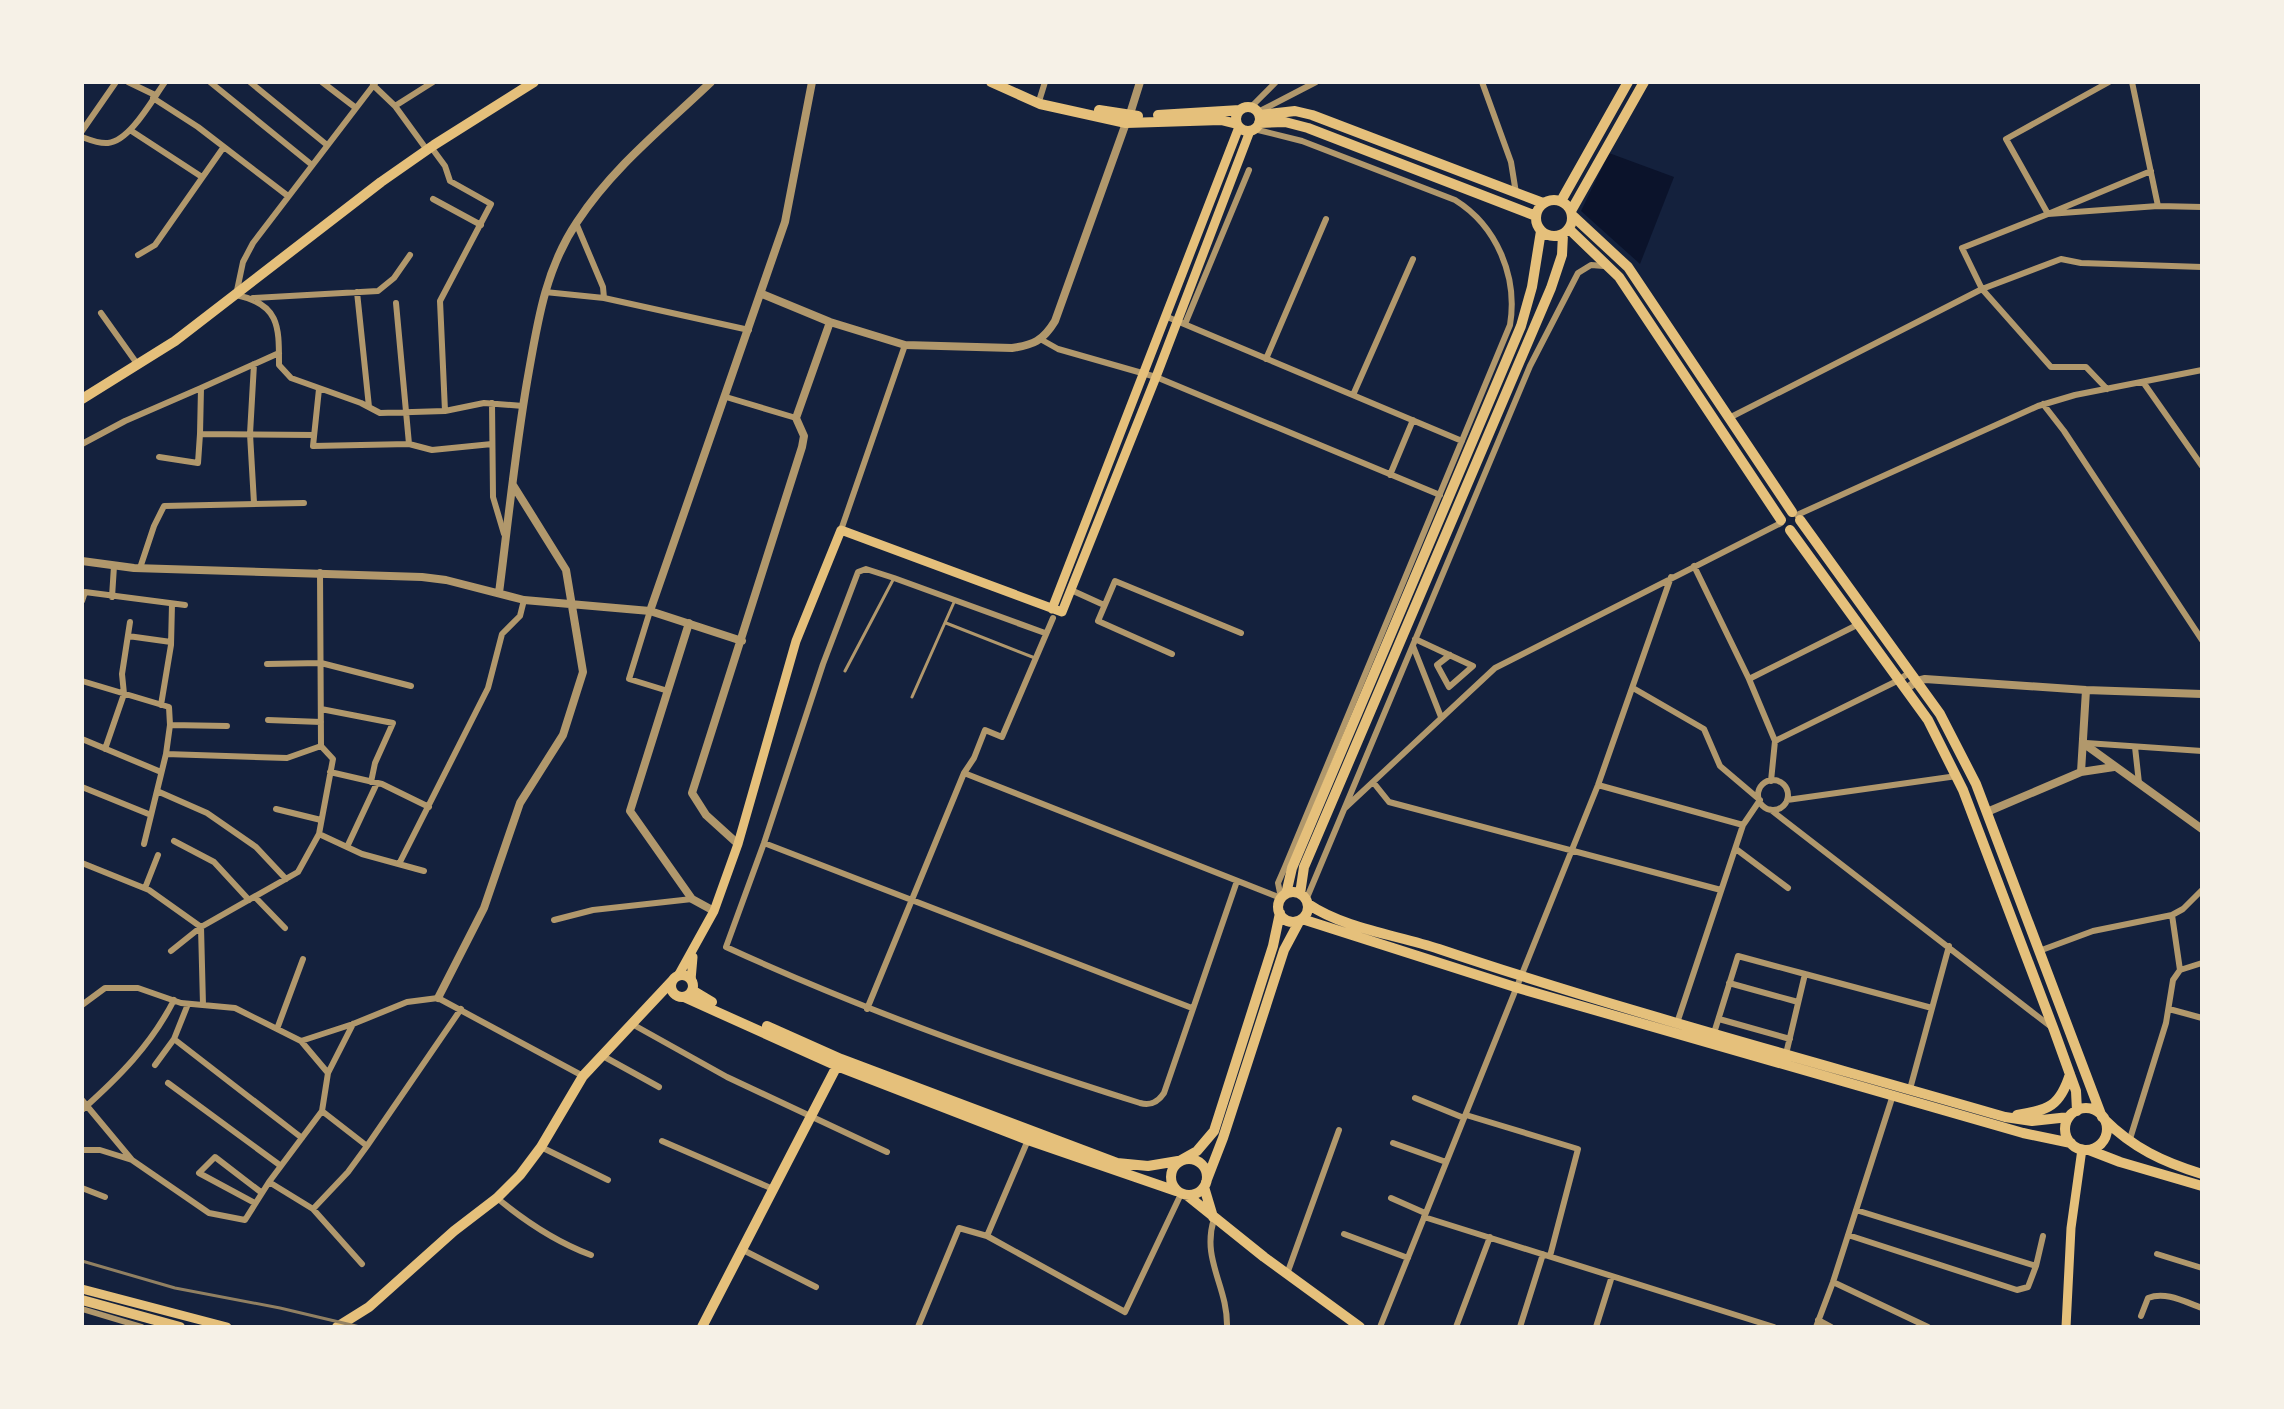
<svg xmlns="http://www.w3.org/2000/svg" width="2284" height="1409" viewBox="0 0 2284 1409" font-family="Spectral,serif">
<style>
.water{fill:#0b132b}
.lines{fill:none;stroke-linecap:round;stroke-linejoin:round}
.service{stroke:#b1986c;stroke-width:3}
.minor{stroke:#b1986c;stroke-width:6}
.tertiary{stroke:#b1986c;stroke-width:8}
.secondary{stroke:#e5c07b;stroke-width:9}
.primary{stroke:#e5c07b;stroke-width:10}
.rail{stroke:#918062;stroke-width:3}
</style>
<rect width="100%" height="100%" fill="#14213d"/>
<!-- water -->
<path class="water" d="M 1609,153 L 1674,177 L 1640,264 L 1581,211 Z"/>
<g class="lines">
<!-- service -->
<path class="service" d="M 946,623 L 1035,658
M 845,671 L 894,578
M 912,697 L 955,600"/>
<!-- minor -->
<path class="minor" d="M 128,82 L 155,95
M 210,82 L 312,165
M 250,82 L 327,145
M 322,82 L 356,108
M 376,82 L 253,243 L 243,262 L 236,295 C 280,304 279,327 279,365 L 291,378 L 361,403 L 380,413 L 445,411 L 484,403 L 523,406
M 1482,82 L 1511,162 L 1516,193
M 2109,82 L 2006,139 L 2048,214 L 2151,171
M 2132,82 L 2158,206
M 373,85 L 395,106 L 427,150
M 153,98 L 198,127 L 288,196
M 1040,98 L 1045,82
M 395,106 L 433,82
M 1251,107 L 1276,82
M 1258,112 L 1316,82
M 1254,129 L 1302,141 L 1455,200 C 1497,226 1518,277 1510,325 L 1285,867 L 1278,883 L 1281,898
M 130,130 L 202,177
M 82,131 L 116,82
M 82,137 C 90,140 99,144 108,143 C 130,141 152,100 165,82
M 431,147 L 445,166 L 450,181 L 491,204 L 440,301 L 445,411
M 433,199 L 481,225
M 138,255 L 155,245 L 223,148
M 357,292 L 369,407
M 545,292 L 604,298 L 603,287 L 576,223
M 253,298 L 378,291 L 394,278 L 410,255
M 604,298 L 749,330
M 396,303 L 409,444
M 101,313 L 138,365
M 1165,316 L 1462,441
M 1185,324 L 1249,170
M 1042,340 L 1058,349 L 1156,377 L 1440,495
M 279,353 L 201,388 L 200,434 L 314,435
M 1266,359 L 1326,219
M 254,364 L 250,434 L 254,503
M 2143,382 L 2202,466
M 319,389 L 313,446 L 409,444 L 432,450 L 492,444
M 2107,389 L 2086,367 L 2051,367 L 1982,289 L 2061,259 L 2081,263 L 2202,267
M 1353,395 L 1413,259
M 726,397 L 796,418
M 492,403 L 493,497 L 504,534
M 2043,404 L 2064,431 L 2202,640
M 1729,418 L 1982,289 L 1962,248 L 2048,214 L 2158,206 L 2202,207
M 82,444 L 125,421 L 201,388
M 159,457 L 198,463 L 200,434
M 1390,475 L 1413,420
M 1797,515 L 2038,406 L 2075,395 L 2202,370
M 841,530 L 905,345
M 1694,566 L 1749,679 L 1775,741 L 1771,781
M 140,568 L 154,526 L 164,506 L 304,503
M 1071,590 L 1104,605
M 112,597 L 114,566
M 82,601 L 85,592 L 185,605
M 650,611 L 629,679 L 668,691
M 1045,633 L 894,578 L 866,569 L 858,572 L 823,664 L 764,843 L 726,947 C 861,1009 999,1059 1140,1103 C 1151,1106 1158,1102 1164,1093 L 1237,881
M 128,636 L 171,642
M 1415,639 L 1473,666 L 1449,687 L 1437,665 L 1450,655
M 1413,646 L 1441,717
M 1172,654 L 1098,621 L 1115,581 L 1241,633
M 267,664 L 321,663 L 411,686
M 1749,679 L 1859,624
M 82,681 L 169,707 L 170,725 L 166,754 L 287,758 L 321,746
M 1633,688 L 1704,729 L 1720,766 L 1760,800 L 1743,825 L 1677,1023
M 161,705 L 171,645 L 172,604
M 321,709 L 393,723 L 375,763 L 371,782
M 268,720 L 321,722
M 170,725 L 227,726
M 82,739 L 161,772
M 1775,741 L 1899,680 L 1910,672
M 2086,743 L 2202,751
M 2135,747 L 2139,783
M 105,749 L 124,694 L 122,674 L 130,622
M 330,772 L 382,784 L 429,807
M 964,773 L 1281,898
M1758 795a15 15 0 1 1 30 0a15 15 0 1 1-30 0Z
M 1373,782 L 1389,802 L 1721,890
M 1598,785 L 1743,825
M 82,787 L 151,815
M 157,791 L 207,813 L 256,847 L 286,879
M 1787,800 L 1957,776
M 1345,808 L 1495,668 L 1781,523
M 276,809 L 321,820
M 1771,810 L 2050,1026
M 319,834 L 362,854 L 424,871
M 174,841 L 214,862 L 249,900
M 764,843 L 1192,1008
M 144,844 L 166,754
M 347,847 L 377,783
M 1736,849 L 1788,888
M 82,863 L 149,890 L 201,927 L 203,1005
M 399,864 L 488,688 L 502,634 L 520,616 L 524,600
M 145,888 L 158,855
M 255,897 L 285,928
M 1306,900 L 1530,366 L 1578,273 L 1591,265 L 1604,266
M 2172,915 L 2180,970
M 554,920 L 593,910 L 692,899
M 171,951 L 201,927 L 298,872 L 319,834 L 333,759 L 321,746 L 320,572
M 2039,951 L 2093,931 L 2172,915 L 2183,909 L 2202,890
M 1729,983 L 1798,1002
M 188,1004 L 174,1039 L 302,1138
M 82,1005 L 105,988 L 138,988 L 181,1003 L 235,1008 L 301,1041 L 353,1024 L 407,1002 L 438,998 L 583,1076
M 867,1009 L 964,773 L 974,758 L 985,730 L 1002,737 L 1053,618
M 2169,1009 L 2202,1018
M 1719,1019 L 1790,1039
M 353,1024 L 328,1073 L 322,1111 L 367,1146 L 461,1009
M 632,1024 L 727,1077 L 887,1152
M 277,1029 L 303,959
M 1714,1033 L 1738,956 L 1805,974
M 301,1041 L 328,1073
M 1786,1054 L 1805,974 L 1932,1008
M 601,1055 L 659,1087
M 155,1065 L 174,1039
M 168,1083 L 281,1166
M 1910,1089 L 1949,946
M 1415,1098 L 1464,1118
M 82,1100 L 132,1160 L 209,1213 L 245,1220 L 269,1182 L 322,1111
M 82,1110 C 119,1077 151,1045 174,1000
M 1466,1115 L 1578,1149 L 1550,1256
M 662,1141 L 773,1189
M 2129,1142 L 2166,1023 L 2173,980 L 2180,970 L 2202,963
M 1393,1143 L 1446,1162
M 541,1147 L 608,1180
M 82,1150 L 100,1150 L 132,1160
M 269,1182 L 313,1209 L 348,1172 L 367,1146
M 82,1188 L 105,1197
M 497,1198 C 526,1222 556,1242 591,1255
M 1391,1198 L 1425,1213
M 255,1203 L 199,1173 L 215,1157 L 262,1193
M 313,1209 L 362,1264
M 1856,1210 L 2036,1266 L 2043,1236
M 1424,1217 L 1774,1327
M 1214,1219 C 1201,1260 1228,1286 1227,1327
M 1344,1234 L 1408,1258
M 1848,1235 L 2017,1290 L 2028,1287 L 2036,1266
M 987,1236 L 1125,1312 L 1181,1194
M 743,1250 L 816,1287
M 2157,1254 L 2202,1268
M 1287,1274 L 1339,1130
M 1833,1282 L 1928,1327
M 82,1309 L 142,1327
M 2141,1316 L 2148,1298 C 2166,1291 2185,1302 2202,1308
M 1818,1320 L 1831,1327
M 918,1327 L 959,1228 L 987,1236 L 1028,1140
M 1380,1327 L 1598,785 L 1671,577
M 1456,1327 L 1490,1237
M 1520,1327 L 1543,1254
M 1596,1327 L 1612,1276
M 1816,1327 L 1833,1282 L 1893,1095"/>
<!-- tertiary -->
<path class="tertiary" d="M 1129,117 L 1140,82
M 762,294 L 830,322 L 905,345 L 1012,348 C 1033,345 1043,341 1055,321 L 1126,123
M 82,561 L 134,568 L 422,577 L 446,580 L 524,600 L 650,611 L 742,641
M 499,593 C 508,523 515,452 527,382 C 537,326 544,271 577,222 C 613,167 664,127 711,82
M 650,611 L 785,222 L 812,82
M 689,623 L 630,811 L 692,899 L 714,911
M 1906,689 L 1917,681 L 1925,679 L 2086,690 L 2202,694
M 2083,743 L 2202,829
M 2081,772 L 2114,767
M 1987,812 L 2081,772 L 2086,690
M 738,844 L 706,815 L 692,793 L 802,447 L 804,436 L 796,418 L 830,322
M 438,998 L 484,908 L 520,803 L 563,735 L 583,672 L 566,570 L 513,485"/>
<!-- secondary -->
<path class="secondary" d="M 1052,609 L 1239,127
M 678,976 L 714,911 L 738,844 L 796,641 L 841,530 L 1062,612 L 1156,377 L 1250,131
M 691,980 L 693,957
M 82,1289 L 227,1327
M 2066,1327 L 2071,1228 L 2082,1149"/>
<!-- primary -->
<path class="primary" d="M 991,82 L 1040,104 L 1126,123 L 1221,120 L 1237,124
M1236 119a12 12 0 1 1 24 0a12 12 0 1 1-24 0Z
M 1099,110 L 1138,116
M 1158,115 L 1240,110
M 1260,115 L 1295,111 L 1312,115 L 1543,203
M 1259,123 L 1285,122 L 1308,128 L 1536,216
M1536 218a18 18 0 1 1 36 0a18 18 0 1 1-36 0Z
M 1561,201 L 1628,82
M 1571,211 L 1644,82
M 1573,216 L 1628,267 L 1792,512
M 1569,229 L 1619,277 L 1781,520
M 82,399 L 175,341 L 381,182 L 434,145 L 534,82
M 1800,520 L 1940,714 L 1976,784 L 2102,1117
M 1790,530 L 1928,720 L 1963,790 L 2054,1030 L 2076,1091 L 2077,1111
M1278 907a15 15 0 1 1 30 0a15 15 0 1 1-30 0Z
M 1286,894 L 1292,868 L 1521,326 L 1532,287 L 1541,231
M 1300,894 L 1304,867 L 1551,288 L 1562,255 L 1563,234
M 1308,904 C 1345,929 1397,935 1439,949 C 1626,1012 1816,1062 2005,1117 L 2032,1121 L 2069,1117
M 1302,919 L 1518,988 L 2023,1133 L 2071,1143
M671 986a11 11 0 1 1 22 0a11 11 0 1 1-22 0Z
M 692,990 L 712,1002
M 684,997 L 837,1066 L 1028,1140 L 1176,1191
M 767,1026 L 841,1059 L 1117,1163 L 1148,1166 L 1178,1161
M2065 1129a21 21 0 1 1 42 0a21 21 0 1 1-42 0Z
M 2017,1115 C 2049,1110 2060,1106 2070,1074
M 2104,1119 C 2133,1148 2163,1162 2202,1174
M 2089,1150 L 2120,1162 L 2202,1186
M1171 1177a18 18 0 1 1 36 0a18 18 0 1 1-36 0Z
M 1181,1160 L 1197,1151 L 1214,1131 L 1273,946 L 1280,913
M 1206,1182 L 1223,1138 L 1284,950 L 1300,920
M 1204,1187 L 1213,1217
M 1188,1196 L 1264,1257 L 1360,1327
M 82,1300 L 180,1327
M 337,1327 L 369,1307 L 454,1231 L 497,1198 L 520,1175 L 541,1147 L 583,1076 L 673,980
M 702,1327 L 839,1062"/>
<!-- rail -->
<path class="rail" d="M 82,1261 L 175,1288 L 280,1308 L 360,1327"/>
</g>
<!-- border -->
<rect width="2284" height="1409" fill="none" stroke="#f6f1e7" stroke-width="168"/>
</svg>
